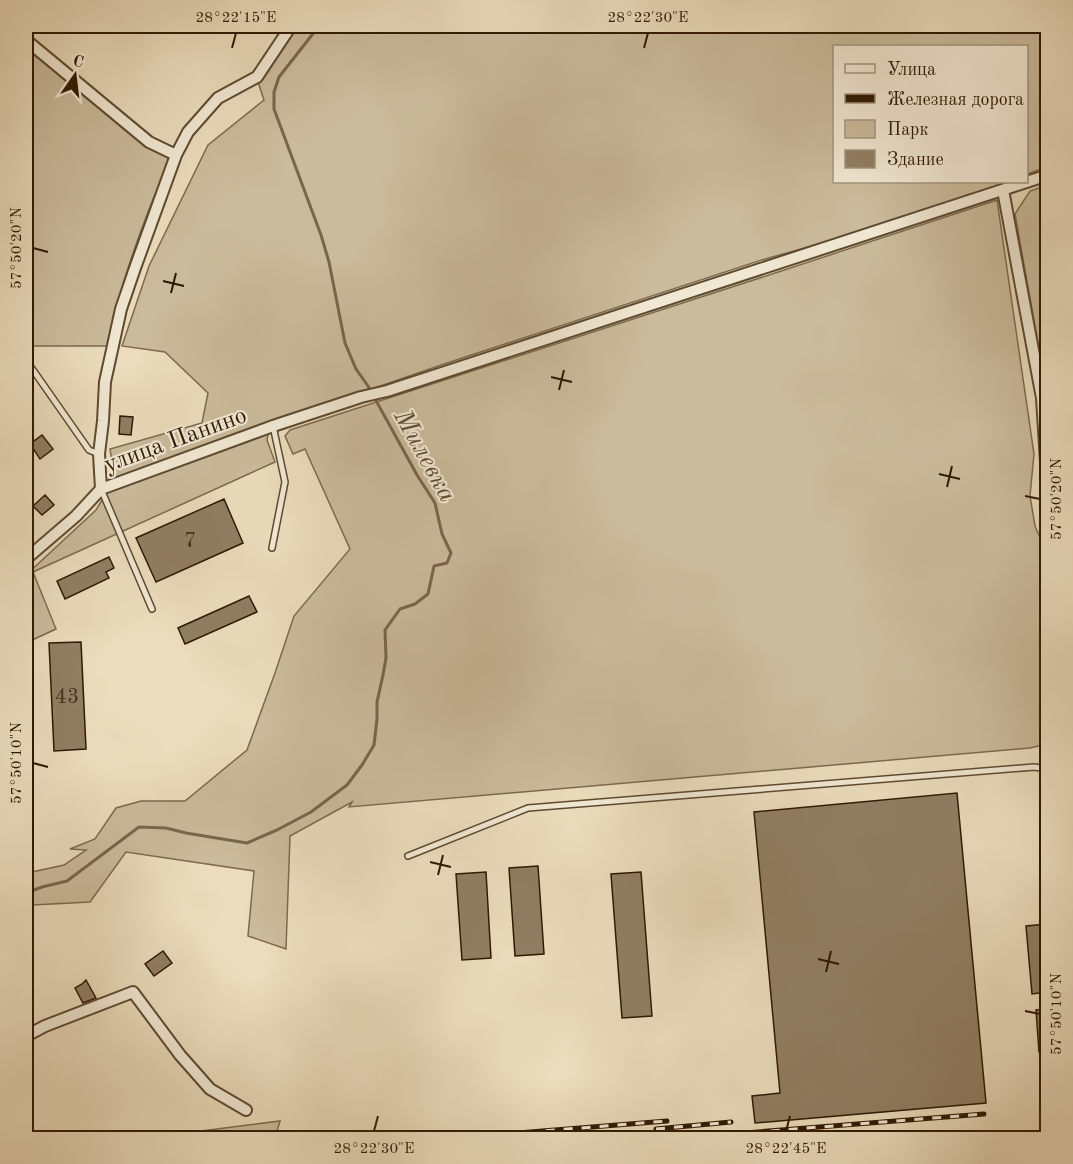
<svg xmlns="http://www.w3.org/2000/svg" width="1073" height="1164" viewBox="0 0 1073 1164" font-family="'Old Standard TT',serif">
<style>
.green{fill:#cabb9c;stroke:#7c6a4f;stroke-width:1.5}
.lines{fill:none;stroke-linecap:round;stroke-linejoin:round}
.stream{stroke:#79664c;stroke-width:3}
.building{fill:#907e63;stroke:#2f1902;stroke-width:1.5}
.lane-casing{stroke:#5e4a30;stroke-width:8}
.street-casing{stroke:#5e4a30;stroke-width:14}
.lane{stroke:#f1e8d3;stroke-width:5}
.street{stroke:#f1e8d3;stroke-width:10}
.rail-casing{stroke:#2f1902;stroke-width:5}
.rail{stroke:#f1e8d3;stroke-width:3;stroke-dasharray:9;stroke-linecap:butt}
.ticks{fill:none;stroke:#2f1902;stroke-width:2}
.labels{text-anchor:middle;stroke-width:4.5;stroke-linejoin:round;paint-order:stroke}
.number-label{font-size:21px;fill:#47321a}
.street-label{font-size:24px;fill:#2f1902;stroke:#f1e8d3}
.water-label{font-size:26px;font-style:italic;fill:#604d33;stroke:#f1e8d3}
.neatline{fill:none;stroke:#2f1902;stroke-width:2}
.ticks-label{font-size:15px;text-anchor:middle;fill:#2f1902}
</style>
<rect width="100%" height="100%" fill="#eadcbc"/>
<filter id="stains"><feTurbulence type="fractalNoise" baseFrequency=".00333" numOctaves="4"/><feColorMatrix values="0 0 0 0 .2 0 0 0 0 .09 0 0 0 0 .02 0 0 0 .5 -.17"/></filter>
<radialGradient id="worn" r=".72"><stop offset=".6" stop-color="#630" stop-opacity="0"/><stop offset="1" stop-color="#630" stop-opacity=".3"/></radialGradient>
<!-- green -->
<path class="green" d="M 292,26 L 1047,26 L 1047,167 L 1027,174 L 1026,46 L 834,46 L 834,182 L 1008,182 L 916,217 L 765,259 L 447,363 L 270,424 L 267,440 L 275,462 L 33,572 L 56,629 L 30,641 L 26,636 L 26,575 L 96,510 L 115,479 L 110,449 L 202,423 L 208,393 L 165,352 L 122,346 L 149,266 L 208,145 L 264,100 L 257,79 Z
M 26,48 L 130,131 L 171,156 C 145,216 120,283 107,346 L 26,346 Z
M 1047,185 L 1048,185 L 1047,394 L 1015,214 L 1030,191 Z
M 997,200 L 1034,454 L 1030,496 L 1035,526 L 1046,551 L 1048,567 L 1047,744 L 1030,748 L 349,807 L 352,802 L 290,836 L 286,949 L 248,936 L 254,871 L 126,852 L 90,902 L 32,905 L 26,913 L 26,878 L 32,872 L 64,865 L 86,850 L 70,849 L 95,839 L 116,808 L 141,801 L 185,801 L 247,750 L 275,673 L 294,616 L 350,549 L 305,449 L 293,454 L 285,436 L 290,430 L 766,276 Z
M 280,1121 L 275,1138 L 153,1138 L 154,1137 Z"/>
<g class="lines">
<!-- stream -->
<path class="stream" d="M 26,893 L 42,887 L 67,881 L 139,827 L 166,828 L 186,833 L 247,843 L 277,830 L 311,812 L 347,785 L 362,765 L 374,745 L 377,719 L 377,702 L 383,675 L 386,658 L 385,630 L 400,609 L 415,604 L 428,594 L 434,566 L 447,563 L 451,553 L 442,534 L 435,503 L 417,475 L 368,386 L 356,369 L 345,343 L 329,262 L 321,235 L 274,109 L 274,92 L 279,77 L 319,26"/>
</g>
<!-- building -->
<path class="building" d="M 120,416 L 133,417 L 131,435 L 119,434 Z
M 42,435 L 53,449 L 40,459 L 30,444 Z
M 45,495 L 54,505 L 42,515 L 33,506 Z
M 224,499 L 243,543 L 156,582 L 136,538 Z
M 109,557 L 114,568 L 106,572 L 109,578 L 65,599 L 57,581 Z
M 249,596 L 257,612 L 185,644 L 178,628 Z
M 81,642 L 86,749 L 54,751 L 49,643 Z
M 957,793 L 986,1103 L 755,1123 L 752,1096 L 780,1093 L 754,812 Z
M 538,866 L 544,954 L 515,956 L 509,868 Z
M 486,872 L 491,958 L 462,960 L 456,874 Z
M 641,872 L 652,1016 L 622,1018 L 611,874 Z
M 1047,924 L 1047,992 L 1032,994 L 1026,926 Z
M 163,951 L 172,963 L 154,976 L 145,964 Z
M 86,980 L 96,998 L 83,1003 L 75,988 L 82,984 Z
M 1047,1009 L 1047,1052 L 1039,1052 L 1036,1010 Z"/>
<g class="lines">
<!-- lane casing -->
<g class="lane-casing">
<path id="lane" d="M 26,360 L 89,450 L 99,454
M 101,489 L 152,609
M 272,548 L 285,482 L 273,426
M 408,856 L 528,808 L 1034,767 L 1048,769"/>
</g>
<!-- street casing -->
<g class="street-casing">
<path id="street" d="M 26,40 L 149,142 L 176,155
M 1003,190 L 1042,398 L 1048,494
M 101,489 L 99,454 L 103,421 L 105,382 L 121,309 L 135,268 L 176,155 L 188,132 L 218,98 L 257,77 L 291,26
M 26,559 L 76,516 L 101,489 L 273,426 L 361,397 L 387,391 L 1048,175
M 26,1036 L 45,1026 L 133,992 L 180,1055 L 210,1089 L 246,1110"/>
</g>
<!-- lane -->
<use href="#lane" class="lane"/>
<!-- street -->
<use href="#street" class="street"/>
<!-- rail casing -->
<g class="rail-casing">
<path id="rail" d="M 656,1129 L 731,1122
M 605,1134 L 637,1138
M 456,1138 L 667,1121
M 681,1138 L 984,1114"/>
</g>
<!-- rail -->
<use href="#rail" class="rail"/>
</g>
<!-- ticks -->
<path class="ticks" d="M 232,48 L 236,33M 644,48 L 648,33M 33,248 L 48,252M 163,281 L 184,286M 171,293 L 176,273M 551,377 L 572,382M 559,390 L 564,370M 939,474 L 960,479M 947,487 L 952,466M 1025,496 L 1040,499M 33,763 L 48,767M 430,862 L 451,867M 438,875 L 443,855M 818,959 L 839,964M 826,972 L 831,951M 1025,1011 L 1040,1014M 374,1131 L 378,1116M 786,1131 L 790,1116"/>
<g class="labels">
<!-- number labels -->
<g class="number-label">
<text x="190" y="547">7</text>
<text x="67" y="703">43</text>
</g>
<!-- street labels -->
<g class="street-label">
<text transform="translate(175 439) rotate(-20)" y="8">улица Панино</text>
</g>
<!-- water labels -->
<g class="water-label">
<text transform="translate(426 455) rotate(61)" y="9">Милевка</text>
</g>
</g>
<!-- margin -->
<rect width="1073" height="1164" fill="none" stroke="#eadcbc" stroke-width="66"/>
<!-- legend -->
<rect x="833" y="45" width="195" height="138" fill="#f1e8d3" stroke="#a3957f" stroke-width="1.5"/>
<rect x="845" y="64" width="30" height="9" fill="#f1e8d3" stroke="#a3957f" stroke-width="1.5"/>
<text x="887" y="75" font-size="18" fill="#2f1902">Улица</text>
<rect x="845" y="94" width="30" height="9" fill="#2f1902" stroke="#a3957f" stroke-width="1.5"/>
<text x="887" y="105" font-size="18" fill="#2f1902">Железная дорога</text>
<rect x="845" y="120" width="30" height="18" fill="#cabb9c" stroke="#a3957f" stroke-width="1.5"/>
<text x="887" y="135" font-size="18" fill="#2f1902">Парк</text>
<rect x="845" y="150" width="30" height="18" fill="#907e63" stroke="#a3957f" stroke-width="1.5"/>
<text x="887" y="165" font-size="18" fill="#2f1902">Здание</text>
<!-- north arrow -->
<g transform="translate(75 75) rotate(14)" stroke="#f1e8d3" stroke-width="4.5" paint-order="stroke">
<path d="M0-4.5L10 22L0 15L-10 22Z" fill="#2f1902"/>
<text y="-9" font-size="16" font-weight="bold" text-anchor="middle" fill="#2f1902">С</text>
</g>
<rect x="33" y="33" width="1007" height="1098" class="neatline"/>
<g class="ticks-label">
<text x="236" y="22">28°22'15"E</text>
<text x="648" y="22">28°22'30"E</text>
<text transform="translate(16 248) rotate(-90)" y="5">57°50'20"N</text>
<text transform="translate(1056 499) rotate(-90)" y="5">57°50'20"N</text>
<text transform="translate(16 763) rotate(-90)" y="5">57°50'10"N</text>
<text transform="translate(1056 1014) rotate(-90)" y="5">57°50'10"N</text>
<text x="374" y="1153">28°22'30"E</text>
<text x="786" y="1153">28°22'45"E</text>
</g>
<rect width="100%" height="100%" filter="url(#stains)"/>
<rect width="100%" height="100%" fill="url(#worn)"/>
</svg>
